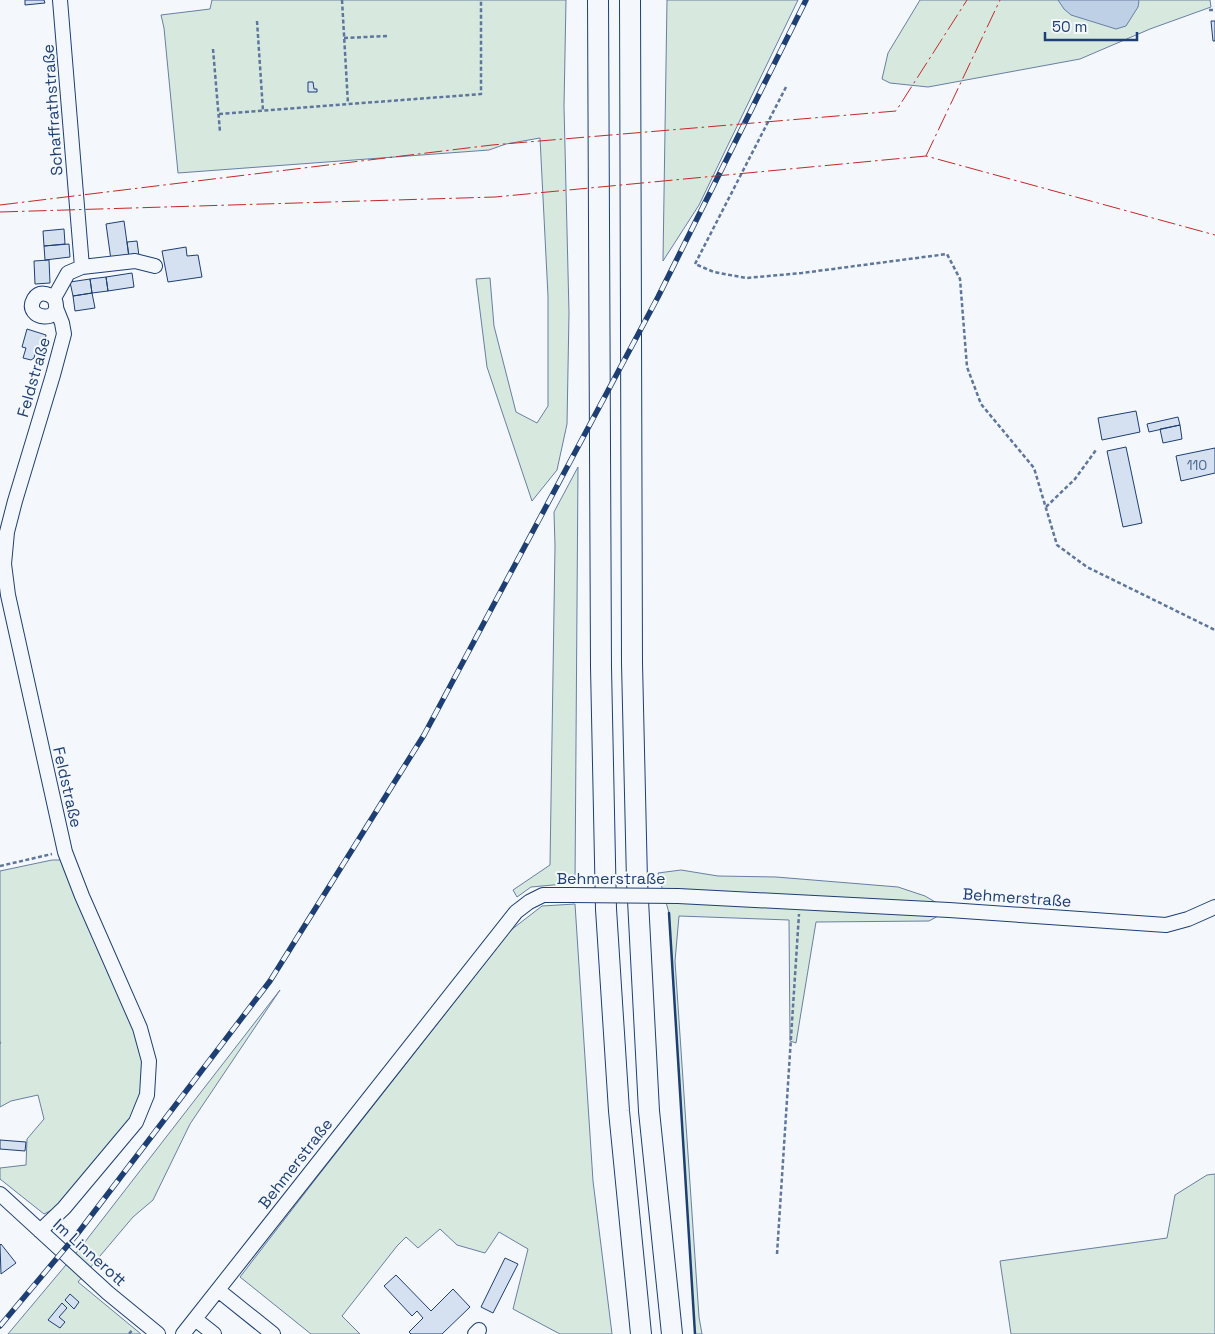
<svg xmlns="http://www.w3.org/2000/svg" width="1215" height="1334" viewBox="0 0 1215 1334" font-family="'Space Grotesk',sans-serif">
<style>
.green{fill:#d7e8df;stroke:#687fa3}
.water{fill:#bed0e5;stroke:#687fa3}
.building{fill:#d5e0f0;stroke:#1d3f73}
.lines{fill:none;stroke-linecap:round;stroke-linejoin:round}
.minor-casing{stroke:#1d3f73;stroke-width:16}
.highway-casing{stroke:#1d3f73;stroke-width:22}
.path{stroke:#5e769c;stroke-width:2.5;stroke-dasharray:4 2.5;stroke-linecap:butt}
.minor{stroke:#f4f7fb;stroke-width:14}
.highway{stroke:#f4f7fb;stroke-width:20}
.rail-casing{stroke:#1d3f73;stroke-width:5.5}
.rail{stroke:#f4f7fb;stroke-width:4;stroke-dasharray:11;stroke-linecap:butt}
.minor-bridge-casing{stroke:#1d3f73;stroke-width:16;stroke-linecap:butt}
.minor-bridge{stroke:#f4f7fb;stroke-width:14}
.wall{stroke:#1d3f73;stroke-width:2.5}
.power{stroke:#c62828;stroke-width:1;stroke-dasharray:18 4 2.5 4;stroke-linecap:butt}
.labels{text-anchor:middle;stroke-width:4;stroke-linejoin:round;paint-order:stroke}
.number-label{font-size:14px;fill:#4b6792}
.street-label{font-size:16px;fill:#1d3f73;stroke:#f4f7fb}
</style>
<rect width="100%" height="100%" fill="#f4f7fb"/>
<!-- green -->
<path class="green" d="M 212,0 L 566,0 L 564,106 L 569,313 L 567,424 L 557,470 L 532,501 L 487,367 L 476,279 L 490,278 L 494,326 L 516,412 L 537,423 L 548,406 L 548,296 L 540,138 L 506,144 L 489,150 L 178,173 L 164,28 L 161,15 L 210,9 Z
M 667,0 L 798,0 L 699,205 L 663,261 Z
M 920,0 L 1210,0 L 1211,7 L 1150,29 L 1080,59 L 928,87 L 890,83 L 882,79 L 888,53 Z
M 578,467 L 575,883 L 531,887 L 517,897 L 513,890 L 550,865 L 555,546 L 554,512 Z
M 52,860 L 60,860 L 64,862 L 139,1034 L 144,1070 L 138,1108 L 85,1177 L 54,1209 L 44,1214 L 0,1179 L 0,1168 L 26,1165 L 27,1139 L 44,1119 L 38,1095 L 11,1101 L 0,1107 L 0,1044 L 1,1043 L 0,1041 L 0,871 Z
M 681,870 L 718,876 L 776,877 L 898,887 L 925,896 L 949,910 L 929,921 L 816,922 L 796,1043 L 790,1041 L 789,920 L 679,916 L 675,961 L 699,1317 L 702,1334 L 695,1334 L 669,913 L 658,873 Z
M 575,904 L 593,1181 L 612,1334 L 560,1334 L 513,1309 L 528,1249 L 499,1232 L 485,1253 L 457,1245 L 440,1229 L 418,1248 L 406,1237 L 397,1246 L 342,1316 L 360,1334 L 311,1334 L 240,1277 L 318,1176 L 511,930 L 542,906 Z
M 280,990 L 190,1124 L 153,1200 L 133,1217 L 78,1282 L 141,1334 L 8,1334 L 81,1247 Z
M 1215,1174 L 1215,1334 L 1011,1334 L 1000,1261 L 1167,1238 L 1175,1195 L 1207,1175 Z"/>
<!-- water -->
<path class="water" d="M 1058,0 L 1138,0 L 1139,1 L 1138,7 L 1126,26 L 1116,29 L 1071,15 L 1064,9 Z"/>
<!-- building -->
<path class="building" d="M 25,0 L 44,0 L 45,3 L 25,5 Z
M 1211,21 L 1215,21 L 1215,41 L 1213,41 Z
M 308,82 L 313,82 L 314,89 L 317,89 L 317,92 L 308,92 Z
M 124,221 L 129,257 L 111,260 L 106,224 Z
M 64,229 L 65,244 L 44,246 L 43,231 Z
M 137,241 L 139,256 L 129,257 L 127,242 Z
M 69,244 L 70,257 L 45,260 L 44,246 Z
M 186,247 L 187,256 L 198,255 L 202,277 L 168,282 L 162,251 Z
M 49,260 L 50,283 L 35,284 L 34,261 Z
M 132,273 L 134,287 L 108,291 L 106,277 Z
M 106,277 L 108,291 L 92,293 L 90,279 Z
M 90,279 L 92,293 L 73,296 L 70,282 Z
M 92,293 L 95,308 L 75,311 L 73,296 Z
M 27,329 L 46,335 L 43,350 L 41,353 L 36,351 L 34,358 L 31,360 L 23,358 L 26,348 L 22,347 Z
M 1136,411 L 1140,432 L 1102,440 L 1098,418 Z
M 1178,417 L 1180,425 L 1149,432 L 1147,424 Z
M 1180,425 L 1182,439 L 1163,443 L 1160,429 Z
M 1126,447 L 1142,523 L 1123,527 L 1107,451 Z
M 1215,448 L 1215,473 L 1181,481 L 1176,456 Z
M 0,1140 L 26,1142 L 25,1151 L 0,1149 Z
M 1,1244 L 16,1263 L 1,1274 L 0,1245 Z
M 505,1258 L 518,1264 L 493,1313 L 481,1307 Z
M 396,1275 L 431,1311 L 453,1289 L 470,1307 L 442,1334 L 411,1334 L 409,1332 L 423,1318 L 417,1311 L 412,1316 L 384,1286 Z
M 70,1294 L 79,1302 L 74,1309 L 65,1300 Z
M 62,1303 L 67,1308 L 59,1317 L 65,1322 L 60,1328 L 48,1320 Z"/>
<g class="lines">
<!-- minor casing -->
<g class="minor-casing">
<path id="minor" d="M 82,267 L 135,261 L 155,266
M 54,298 C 48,293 39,291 34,299 C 22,320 66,325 54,298 L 68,273 L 82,267 L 60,0
M 678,896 L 949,910 L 1166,925 L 1188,919 L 1215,907
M 0,1194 L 108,1293 L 158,1334
M 40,1231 L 64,1208 L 136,1122 L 147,1095 L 149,1061 L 140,1028 L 82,896 L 65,852 L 8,595 L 4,564 L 7,532 L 15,501 L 53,375 L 64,334 L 62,323 L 56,308
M 218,1290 L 273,1334
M 195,1319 L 214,1334
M 183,1334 L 516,912 L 529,902 L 543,895 L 571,895
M 475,1334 L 479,1330"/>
</g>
<!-- highway casing -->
<g class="highway-casing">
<path id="highway" d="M 598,0 L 601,667 L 606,909 L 619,1111 L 641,1334
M 630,0 L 632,663 L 637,881 L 649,1111 L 672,1334"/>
</g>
<!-- path -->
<path class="path" d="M 342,0 L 348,104
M 1209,10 L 1215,10
M 257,21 L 263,111
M 344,38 L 387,36
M 213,49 L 220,132
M 786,87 L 695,264 L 714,272 L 746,278 L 802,273 L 947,254 L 960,279 L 967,367 L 981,404 L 1034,468 L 1057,545 L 1087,567 L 1215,630
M 219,114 L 481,94 L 481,0
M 1046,507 L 1075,479 L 1096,450
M 0,866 L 52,854
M 777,1254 L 799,914
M 129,1334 L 133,1329"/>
<!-- minor -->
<use href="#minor" class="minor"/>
<!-- highway -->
<use href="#highway" class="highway"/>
<!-- rail casing -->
<g class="rail-casing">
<path id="rail" d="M 0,1326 L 78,1233 L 270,981 L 424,735 L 658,297 L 806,0"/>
</g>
<!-- rail -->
<use href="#rail" class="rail"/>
<!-- minor-bridge casing -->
<g class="minor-bridge-casing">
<path id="minor-bridge" d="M 571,895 L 678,896"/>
</g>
<!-- minor-bridge -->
<use href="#minor-bridge" class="minor-bridge"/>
<!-- wall -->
<path class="wall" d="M 669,913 L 695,1334"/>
<!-- power -->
<path class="power" d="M 926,156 L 1000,0
M 0,205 L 492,145 L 896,111 L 967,0
M 0,212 L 495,197 L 926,156 L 1215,235"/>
</g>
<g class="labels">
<!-- number labels -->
<g class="number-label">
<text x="1197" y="470">110</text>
</g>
<!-- street labels -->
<g class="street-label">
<text transform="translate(52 110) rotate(-94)" y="6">Schaffrathstraße</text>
<text transform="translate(33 377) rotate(-74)" y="6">Feldstraße</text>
<text transform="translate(68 787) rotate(77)" y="6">Feldstraße</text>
<text x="611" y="884">Behmerstraße</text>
<text transform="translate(1017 897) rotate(4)" y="6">Behmerstraße</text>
<text transform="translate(295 1163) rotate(-52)" y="6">Behmerstraße</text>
<text transform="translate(90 1252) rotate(42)" y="6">Im Linnerott</text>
</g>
</g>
<!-- scale -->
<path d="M1045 32v8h92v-8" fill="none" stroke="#1d3f73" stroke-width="2.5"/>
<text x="1052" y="32" font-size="15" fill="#1d3f73" stroke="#f4f7fb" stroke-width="4" paint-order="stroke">50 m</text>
</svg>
